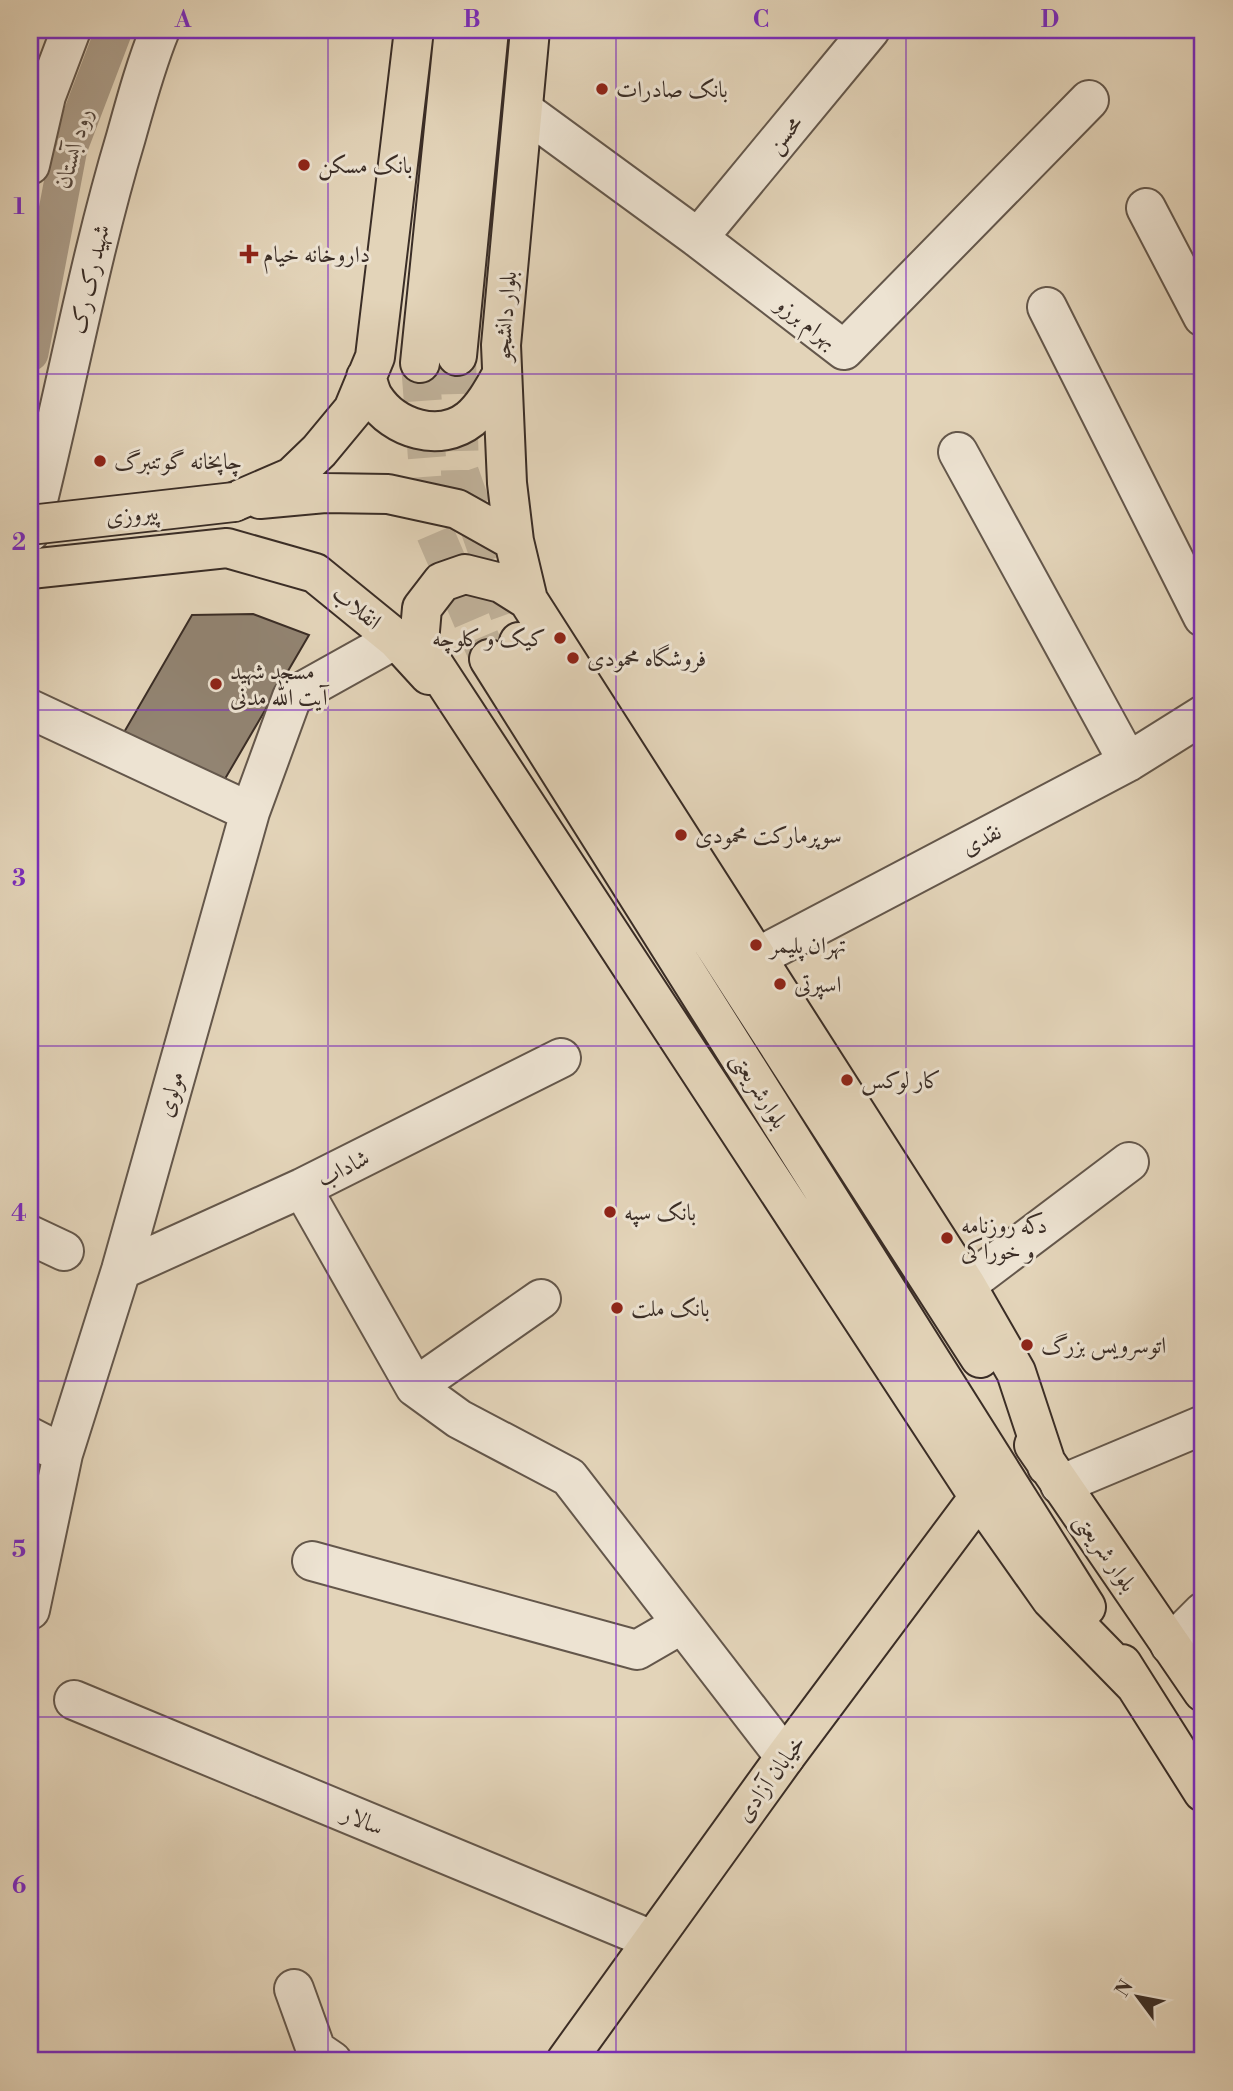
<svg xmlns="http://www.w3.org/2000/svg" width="1233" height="2091" viewBox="0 0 1233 2091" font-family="'Libre Bodoni',Amiri,serif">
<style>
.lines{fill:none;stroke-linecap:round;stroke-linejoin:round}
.canal{stroke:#aa9b87;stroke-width:37}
.building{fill:#928472;stroke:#3a2d26;stroke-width:2}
.major-tunnel{stroke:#c1b39c;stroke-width:38;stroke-dasharray:38 19;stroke-linecap:butt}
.minor-casing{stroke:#64574b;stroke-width:42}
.major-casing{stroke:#3a2d26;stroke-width:42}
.minor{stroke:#ede3d2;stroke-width:38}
.major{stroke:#e3d4b9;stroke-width:38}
.major-bridge-casing{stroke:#3a2d26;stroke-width:42;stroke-linecap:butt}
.major-bridge{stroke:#e3d4b9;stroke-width:38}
.grid{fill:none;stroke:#7b2cbf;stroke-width:2;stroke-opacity:0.55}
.poi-dot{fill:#8f2418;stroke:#ede3d2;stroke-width:2.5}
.labels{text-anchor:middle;stroke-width:6;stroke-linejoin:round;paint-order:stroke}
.poi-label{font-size:23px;fill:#3a2d26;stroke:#ede3d2;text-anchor:start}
.street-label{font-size:23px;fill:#3a2d26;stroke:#ede3d2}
.water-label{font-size:24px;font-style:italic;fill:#56483e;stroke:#ede3d2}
.neatline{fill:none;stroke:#7b2cbf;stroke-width:2.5}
.grid-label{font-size:23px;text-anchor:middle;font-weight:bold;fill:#7b2cbf}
</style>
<rect width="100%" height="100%" fill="#e3d4b9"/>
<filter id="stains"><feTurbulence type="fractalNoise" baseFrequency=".00286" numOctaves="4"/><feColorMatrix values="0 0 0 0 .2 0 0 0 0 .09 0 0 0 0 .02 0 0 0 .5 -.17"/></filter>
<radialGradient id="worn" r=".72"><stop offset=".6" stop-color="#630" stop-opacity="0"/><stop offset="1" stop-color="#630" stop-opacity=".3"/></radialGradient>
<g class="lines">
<!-- canal -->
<path class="canal" d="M 30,353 L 69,148 L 114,30"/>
</g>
<!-- building -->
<path class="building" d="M 253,614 L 309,635 L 222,784 L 123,734 L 192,615 Z"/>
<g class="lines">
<!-- major-tunnel -->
<path class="major-tunnel" d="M 457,356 L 460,473 L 519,642
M 420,363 L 432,526 L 489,659"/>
<!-- minor casing -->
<g class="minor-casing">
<path id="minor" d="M 523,110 L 698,238 L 844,350 L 1089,100
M 30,165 L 46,96 L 71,30
M 1146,208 L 1203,317
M 698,238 L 870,30
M 1047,307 L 1203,617
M 958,452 L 1128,762
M 30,532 C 64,401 87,267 126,137 C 136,101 146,64 160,30
M 30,709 L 250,812
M 756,958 L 1128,762 L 1203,715
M 302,1188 L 415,1387 L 459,1419 L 569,1477 L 785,1757
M 30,1235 L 64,1251
M 121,1270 L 302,1188 L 561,1058
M 966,1285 L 1129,1162
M 415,1387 L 541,1299
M 30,1437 L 63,1454
M 1060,1485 L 1203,1425
M 312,1561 L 637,1650 L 682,1624
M 30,1610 L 63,1454 L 121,1270 L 250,812 L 292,697 L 396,639
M 1170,1645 L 1203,1612
M 74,1700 L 652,1940
M 294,1989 L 316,2050 L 332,2061"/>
</g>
<!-- major casing -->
<g class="major-casing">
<path id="major" d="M 457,356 L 489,30
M 420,363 L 454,30
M 366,377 C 369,384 370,392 374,398 C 394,429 440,443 470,419 C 484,407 493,390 502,374
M 260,499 L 325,493 L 388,494 L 457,509 L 514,541
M 234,502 L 292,477 L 319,451 L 353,410 L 375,357 L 414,30
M 30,569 L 227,548 L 315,573 L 396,639 L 429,675
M 528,600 L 514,541 L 507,483 L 501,345 L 530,30
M 519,642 L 980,1358
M 489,659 L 1086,1607
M 1034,1445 L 1203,1692
M 1047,1466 L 1016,1372 L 966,1285 L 528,600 L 501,583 L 465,574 L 442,582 L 422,608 L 419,642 L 979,1497 L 1051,1599 L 1135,1685
M 1122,1664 L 1203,1792
M 566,2061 L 785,1757 L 979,1497"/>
</g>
<!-- minor -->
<use href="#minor" class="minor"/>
<!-- major -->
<use href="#major" class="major"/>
<!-- major-bridge casing -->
<g class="major-bridge-casing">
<path id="major-bridge" d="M 30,525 L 234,502"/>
</g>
<!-- major-bridge -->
<use href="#major-bridge" class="major-bridge"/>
</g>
<!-- grid -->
<path class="grid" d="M 328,30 L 328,2061M 616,30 L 616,2061M 906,30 L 906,2061M 30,374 L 1203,374M 30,710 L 1203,710M 30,1046 L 1203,1046M 30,1381 L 1203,1381M 30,1717 L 1203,1717"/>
<!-- markers -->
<g class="poi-dot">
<circle cx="602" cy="89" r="7"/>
<circle cx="304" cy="165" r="7"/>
<path d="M245.5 243.5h7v7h7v7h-7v7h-7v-7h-7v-7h7z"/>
<circle cx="100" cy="461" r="7"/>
<circle cx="560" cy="638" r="7"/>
<circle cx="573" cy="658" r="7"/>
<circle cx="216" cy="684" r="7"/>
<circle cx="681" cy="835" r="7"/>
<circle cx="756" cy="945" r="7"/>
<circle cx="780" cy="984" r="7"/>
<circle cx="847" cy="1080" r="7"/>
<circle cx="610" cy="1212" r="7"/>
<circle cx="947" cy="1238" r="7"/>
<circle cx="617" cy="1308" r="7"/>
<circle cx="1027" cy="1345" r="7"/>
</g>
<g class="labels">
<!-- poi labels -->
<g class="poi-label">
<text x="616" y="97">بانک صادرات</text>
<text x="318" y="173">بانک مسکن</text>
<text x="263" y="262">داروخانه خیام</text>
<text x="114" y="469">چاپخانه گوتنبرگ</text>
<text x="546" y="646" text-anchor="end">کیک و کلوچه</text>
<text x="587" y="666">فروشگاه محمودی</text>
<text x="230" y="679">مسجد شهید<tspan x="230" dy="26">آیت الله مدنی</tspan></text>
<text x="695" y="843">سوپرمارکت محمودی</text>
<text x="770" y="953">تهران پلیمر</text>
<text x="794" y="992">اسپرتی</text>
<text x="861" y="1088">کار لوکس</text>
<text x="624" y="1220">بانک سپه</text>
<text x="961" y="1233">دکه روزنامه<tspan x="961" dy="26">و خوراکی</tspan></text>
<text x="631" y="1316">بانک ملت</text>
<text x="1041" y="1353">اتوسرویس بزرگ</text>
</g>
<!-- street labels -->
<g class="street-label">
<text transform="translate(784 134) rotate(-51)" y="8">محسن</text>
<text transform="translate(89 279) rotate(-77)" y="8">شهید رک رک</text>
<text transform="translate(505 316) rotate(-86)" y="8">بلوار دانشجو</text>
<text transform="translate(807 322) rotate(37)" y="8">بهرام برزو</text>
<text transform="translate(132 514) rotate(-6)" y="8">پیروزی</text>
<text transform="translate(357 607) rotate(39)" y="8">انقلاب</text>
<text transform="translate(981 839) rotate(-28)" y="8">نقدی</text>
<text transform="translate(760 1090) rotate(58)" y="8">بلوارشریعتی</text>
<text transform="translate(170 1094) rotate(-74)" y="8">مولوی</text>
<text transform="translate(343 1168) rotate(-27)" y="8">شاداب</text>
<text transform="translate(1106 1552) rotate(55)" y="8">بلوار شریعتی</text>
<text transform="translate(770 1778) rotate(-54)" y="8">خیابان آزادی</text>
<text transform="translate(363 1820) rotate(23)" y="8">سالار</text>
</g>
<!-- water labels -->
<g class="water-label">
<text transform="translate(73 148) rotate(-74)" y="8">رود آبستان</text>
</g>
</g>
<!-- margin -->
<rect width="1233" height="2091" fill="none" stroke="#e3d4b9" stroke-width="77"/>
<!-- north arrow -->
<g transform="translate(1138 1997) rotate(302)" stroke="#ede3d2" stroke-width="5" paint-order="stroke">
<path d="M0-5L12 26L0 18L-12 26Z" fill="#3a2d26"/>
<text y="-10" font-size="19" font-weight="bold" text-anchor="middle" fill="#3a2d26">N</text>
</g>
<rect x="38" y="38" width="1156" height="2014" class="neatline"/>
<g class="grid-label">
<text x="183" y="27">A</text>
<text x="472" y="27">B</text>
<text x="761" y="27">C</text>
<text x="1050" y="27">D</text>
<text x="19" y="214">1</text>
<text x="19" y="550">2</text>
<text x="19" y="886">3</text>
<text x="19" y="1221">4</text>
<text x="19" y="1557">5</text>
<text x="19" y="1893">6</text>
</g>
<rect width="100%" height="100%" filter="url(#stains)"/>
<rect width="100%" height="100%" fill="url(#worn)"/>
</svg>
